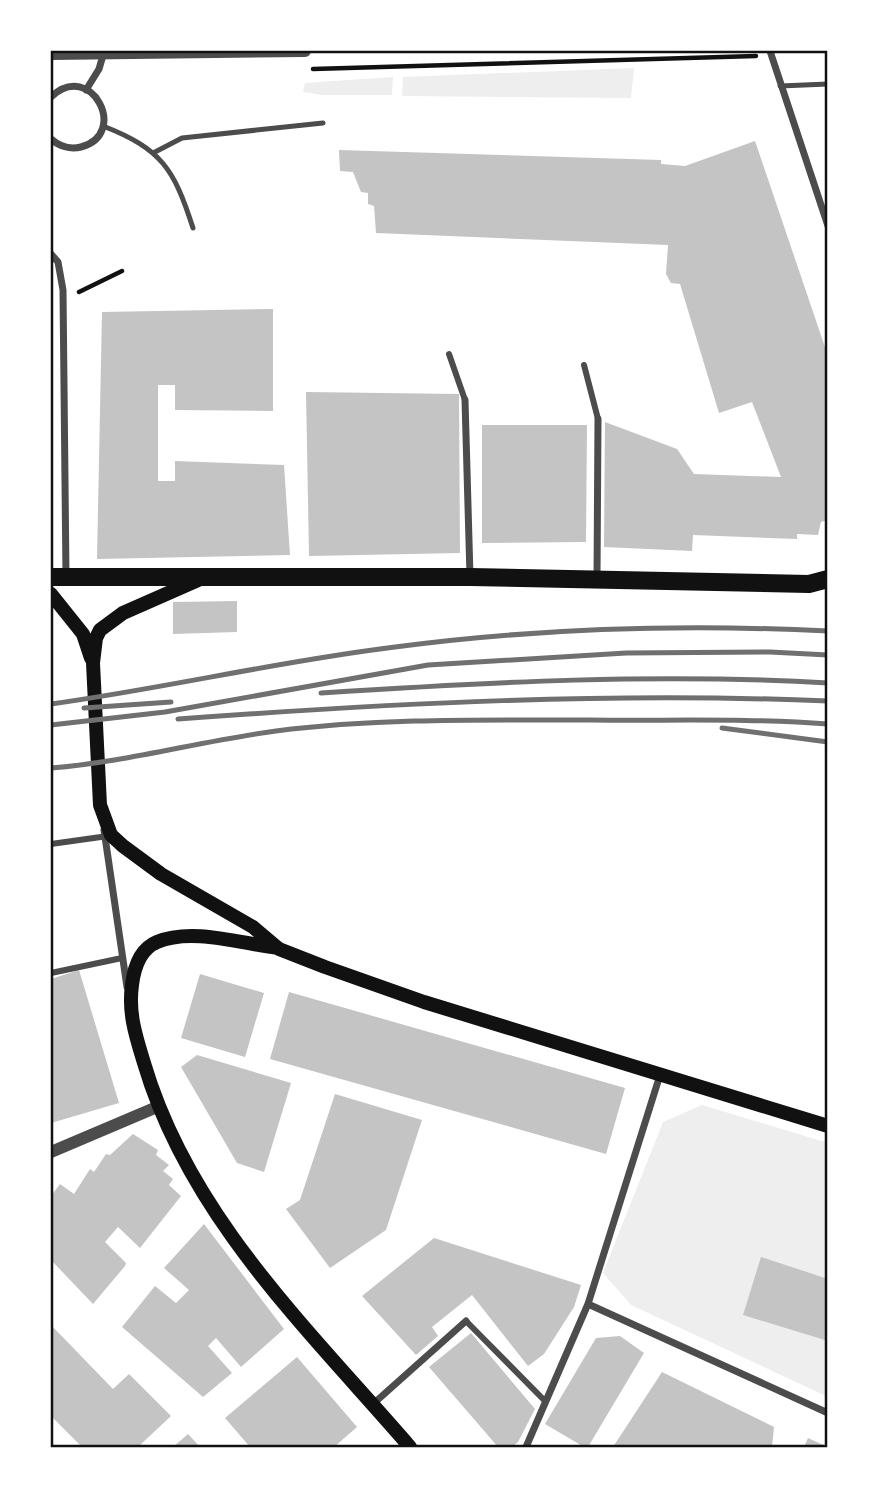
<svg xmlns="http://www.w3.org/2000/svg" width="879" height="1498" viewBox="0 0 879 1498" font-family="Signika,sans-serif">
<style>
.green{fill:#eee}
.building{fill:#c4c4c4}
.lines{fill:none;stroke-linecap:round;stroke-linejoin:round}
.path{stroke:#111;stroke-width:4.5}
.service{stroke:#4c4c4c;stroke-width:5}
.pedestrian{stroke:#4c4c4c;stroke-width:6}
.minor{stroke:#4c4c4c;stroke-width:7}
.tertiary{stroke:#4c4c4c;stroke-width:12}
.secondary{stroke:#111;stroke-width:14}
.primary{stroke:#111;stroke-width:18}
.rail{stroke:#707070;stroke-width:5}
.neatline{fill:none;stroke:#111;stroke-width:2.5}
</style>
<rect width="100%" height="100%" fill="#fff"/>
<!-- green -->
<path class="green" d="M 634,68 L 631,98 L 402,96 L 403,77 Z
M 393,77 L 392,95 L 323,95 L 303,92 L 305,83 Z
M 702,1105 L 828,1143 L 828,1397 L 631,1305 L 603,1273 L 663,1122 Z"/>
<!-- building -->
<path class="building" d="M 755,141 L 828,356 L 828,520 L 821,522 L 818,535 L 797,534 L 797,539 L 693,535 L 692,551 L 604,547 L 605,422 L 677,449 L 694,474 L 781,477 L 752,402 L 719,413 L 680,284 L 671,283 L 666,274 L 668,245 L 376,233 L 374,206 L 368,204 L 368,193 L 361,192 L 353,172 L 340,171 L 339,150 L 661,160 L 661,164 L 685,166 Z
M 273,309 L 273,411 L 175,410 L 175,385 L 158,385 L 158,481 L 175,481 L 175,461 L 284,465 L 290,555 L 97,559 L 102,312 Z
M 306,392 L 459,394 L 460,553 L 309,556 Z
M 482,425 L 587,425 L 586,542 L 482,543 Z
M 237,601 L 237,632 L 173,634 L 173,602 Z
M 79,970 L 119,1103 L 51,1123 L 51,979 Z
M 200,974 L 264,993 L 245,1057 L 181,1038 Z
M 289,992 L 625,1088 L 606,1154 L 270,1059 Z
M 197,1055 L 291,1083 L 264,1172 L 237,1163 L 181,1067 Z
M 335,1094 L 422,1120 L 386,1230 L 330,1268 L 286,1209 L 300,1200 Z
M 133,1134 L 158,1150 L 156,1155 L 169,1165 L 163,1171 L 173,1179 L 169,1185 L 181,1196 L 140,1248 L 118,1227 L 105,1242 L 126,1263 L 125,1266 L 93,1304 L 51,1260 L 51,1196 L 60,1184 L 74,1194 L 90,1169 L 94,1172 L 106,1154 L 110,1155 Z
M 204,1224 L 284,1329 L 241,1367 L 216,1338 L 208,1346 L 232,1373 L 203,1397 L 122,1327 L 155,1286 L 176,1303 L 189,1290 L 164,1268 Z
M 434,1238 L 581,1285 L 574,1307 L 544,1354 L 528,1366 L 472,1295 L 432,1327 L 438,1336 L 416,1355 L 362,1296 Z
M 761,1257 L 828,1279 L 828,1341 L 743,1315 Z
M 51,1325 L 113,1389 L 129,1374 L 171,1416 L 138,1447 L 82,1447 L 51,1416 Z
M 471,1333 L 535,1409 L 518,1442 L 512,1447 L 498,1447 L 429,1367 Z
M 620,1336 L 644,1353 L 588,1447 L 584,1447 L 545,1424 L 596,1338 Z
M 297,1357 L 357,1427 L 334,1447 L 250,1447 L 225,1418 Z
M 662,1372 L 774,1427 L 772,1447 L 613,1447 Z
M 188,1434 L 200,1447 L 173,1447 Z
M 808,1438 L 828,1447 L 804,1447 Z"/>
<g class="lines">
<!-- path -->
<path class="path" d="M 313,69 L 756,56
M 79,292 L 122,271"/>
<!-- service -->
<path class="service" d="M 780,86 L 828,84
M 103,126 C 162,149 174,169 193,228
M 155,152 L 182,138 L 323,123"/>
<!-- pedestrian -->
<path class="pedestrian" d="M 449,354 L 465,400
M 584,365 L 598,419
M 51,844 L 108,836
M 51,973 L 122,958
M 466,1321 L 545,1401"/>
<!-- minor -->
<path class="minor" d="M 770,51 L 828,226
M 86,90 L 99,69 L 104,52
M 51,97 C 91,59 130,134 81,147 C 70,150 59,146 51,139
M 51,254 L 58,262 L 63,290 L 66,577
M 465,400 L 470,576
M 597,578 L 598,419
M 104,830 L 127,987
M 588,1304 L 828,1413
M 373,1404 L 466,1321
M 526,1447 L 588,1304 L 660,1075"/>
<!-- tertiary -->
<path class="tertiary" d="M 51,54 L 305,51
M 51,1152 L 157,1107"/>
<!-- secondary -->
<path class="secondary" d="M 198,580 L 123,613 L 100,630 L 96,638 L 93,663 L 100,805 L 111,835 L 123,846 L 161,874 L 253,927 L 279,949 L 325,967 L 424,1002 L 828,1126
M 51,594 L 83,634 L 91,658
M 278,948 C 242,944 192,927 157,942 C 140,949 134,968 132,985 C 128,1013 136,1037 144,1063 C 189,1216 308,1329 410,1447"/>
<!-- primary -->
<path class="primary" d="M 51,577 L 470,577 L 809,584 L 828,579"/>
<!-- rail -->
<path class="rail" d="M 321,693 C 490,682 659,673 828,683
M 51,704 C 166,688 280,661 395,647 C 539,628 683,624 828,631
M 84,708 L 171,702
M 178,719 C 395,703 611,692 828,701
M 51,725 L 165,712 L 428,665 L 626,653 L 770,652 L 828,655
M 722,728 L 828,742
M 51,768 C 127,762 200,741 276,731 C 379,718 486,720 589,720 C 669,721 749,718 828,724"/>
</g>
<!-- border -->
<rect width="879" height="1498" fill="none" stroke="#ffffff" stroke-width="105"/>
<rect x="52" y="52" width="774" height="1394" class="neatline"/>
</svg>
